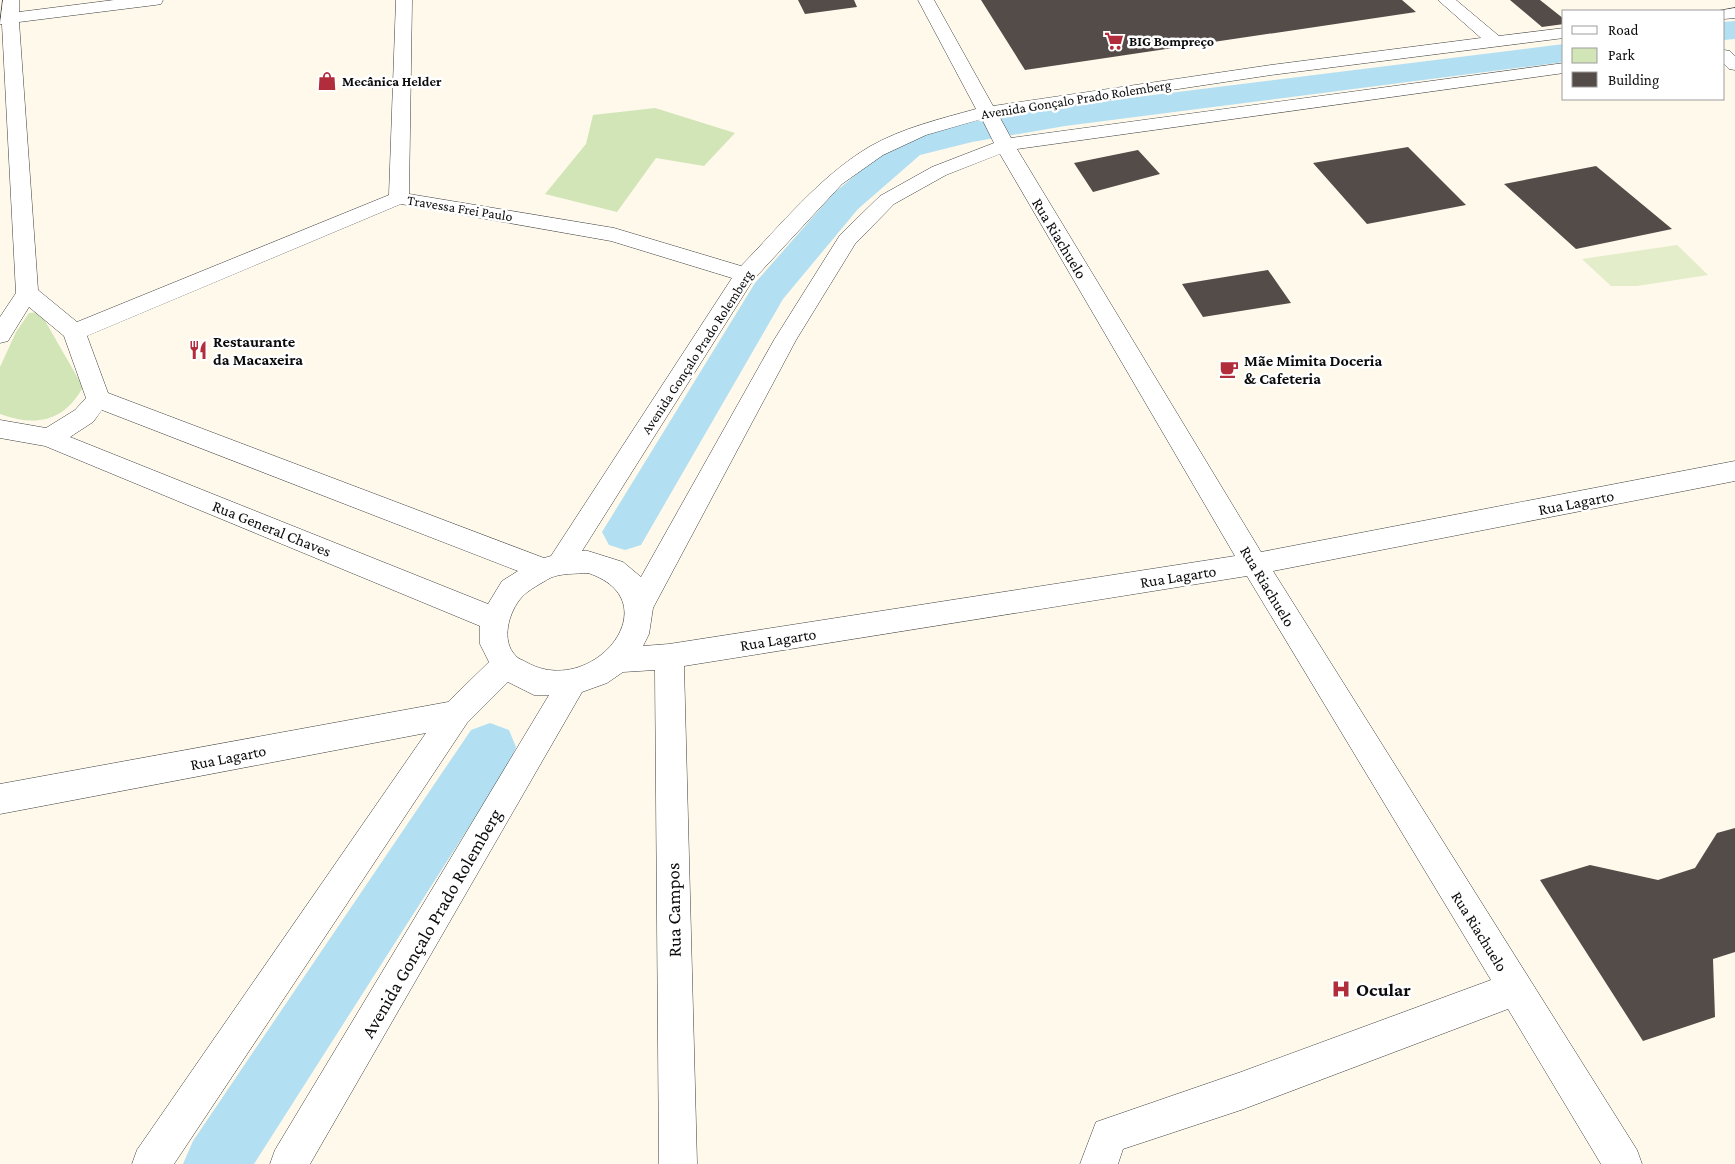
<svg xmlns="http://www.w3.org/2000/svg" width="1735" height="1164" viewBox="0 0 1735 1164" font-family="'Crimson Pro',serif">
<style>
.green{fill:#d2e5b7}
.pitch{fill:#e3edc9}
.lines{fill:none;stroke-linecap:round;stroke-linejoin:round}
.canal{fill:#b3dff2;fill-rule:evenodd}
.building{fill:#534c49}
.minor-casing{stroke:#3e3e3e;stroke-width:1}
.minor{fill:#fff;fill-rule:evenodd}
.labels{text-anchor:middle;stroke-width:5;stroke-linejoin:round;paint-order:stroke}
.far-poi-label{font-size:14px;font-weight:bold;fill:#0b0b0b;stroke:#fff;text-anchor:start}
.far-street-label{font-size:14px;fill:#0b0b0b;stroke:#fff}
.street-label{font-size:16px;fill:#0b0b0b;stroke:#fff}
.poi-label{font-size:16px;font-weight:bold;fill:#0b0b0b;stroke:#fff;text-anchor:start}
.near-street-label{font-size:19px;fill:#0b0b0b;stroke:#fff}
.near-poi-label{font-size:19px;font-weight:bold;fill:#0b0b0b;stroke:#fff;text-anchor:start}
</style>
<rect width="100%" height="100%" fill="#fef9eb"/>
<!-- green -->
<path class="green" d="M 655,108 L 735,133 L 704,166 L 656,158 L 617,212 L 545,194 L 586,144 L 593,115 Z
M 40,312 L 83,387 C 64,422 35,427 0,414 L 0,367 L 16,332 L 29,313 Z"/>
<!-- pitch -->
<path class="pitch" d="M 1677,245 L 1708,275 L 1637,286 L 1611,286 L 1582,259 Z"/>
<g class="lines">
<!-- canal -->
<path class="canal" d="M 1735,21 L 1735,39 L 1724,40 L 1724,22 Z
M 1564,44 L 1564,62 L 1065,126 L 972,142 L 920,155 L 858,209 L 783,299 L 641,545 L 625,550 L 609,545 L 602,532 L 755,283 L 834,193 L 896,141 L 971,122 L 1065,106 Z
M 490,723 L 509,730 L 516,747 L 509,764 L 254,1164 L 183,1164 L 193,1141 L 471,730 Z"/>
</g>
<!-- building -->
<path class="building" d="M 798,0 L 854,0 L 857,7 L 805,14 Z
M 981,0 L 1402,0 L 1416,12 L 1025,70 Z
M 1510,0 L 1540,0 L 1564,19 L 1564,24 L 1542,27 Z
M 1408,147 L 1466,205 L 1367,224 L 1313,163 Z
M 1138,150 L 1160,174 L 1093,192 L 1074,163 Z
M 1596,166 L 1672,229 L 1576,249 L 1504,184 Z
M 1268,270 L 1291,303 L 1203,317 L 1182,284 Z
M 1735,828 L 1735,952 L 1713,959 L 1715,1017 L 1643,1041 L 1540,880 L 1590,865 L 1658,880 L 1695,868 L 1717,833 Z"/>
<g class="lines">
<!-- minor casing -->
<g class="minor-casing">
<path id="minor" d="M 3,0 L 19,0 L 19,12 L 114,0 L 163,0 L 161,4 L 155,5 L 19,22 L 38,290 L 77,322 L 389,195 L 396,0 L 412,0 L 409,194 L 614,228 L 741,266 C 781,225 819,177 869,147 C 902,128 940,119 976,109 L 918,0 L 934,0 L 993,106 L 1271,65 L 1481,38 L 1438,0 L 1456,0 L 1499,36 L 1564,28 L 1564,38 L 1271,75 L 999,116 L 1011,138 L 1564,63 L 1564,73 L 1017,149 L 1261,552 L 1735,461 L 1735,481 L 1273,571 L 1637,1150 L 1642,1164 L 1601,1164 L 1508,1009 L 1241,1110 L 1123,1149 L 1118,1164 L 1080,1164 L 1096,1122 L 1241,1072 L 1491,980 L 1247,576 L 684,666 L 697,1164 L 659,1164 L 655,670 L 623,672 L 607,683 L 582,692 L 310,1164 L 270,1164 L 275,1150 L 549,695 L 534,695 L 508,682 L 467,723 L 174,1164 L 132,1164 L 137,1150 L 426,733 L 0,814 L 0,784 L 448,702 L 489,662 L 480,644 L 480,626 L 45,446 L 0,438 L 0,420 L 46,428 L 75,410 L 86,398 L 64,336 L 29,307 L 8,341 L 0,343 L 0,317 L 16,293 L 2,24 L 0,24 ZM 982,119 L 994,143 L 932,167 L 880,196 L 840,235 L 774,340 L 641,577 L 623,562 L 588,551 L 582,551 L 753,280 L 842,184 L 883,155 L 926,135 ZM 1000,154 L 1235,556 L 669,644 L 643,646 L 649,634 L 653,608 L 796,340 L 855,244 L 894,204 L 946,175 ZM 401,204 L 611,241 L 732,278 L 551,556 L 544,558 L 108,393 L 87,336 ZM 102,410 L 518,571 L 502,581 L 488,604 L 70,437 L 93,422 ZM 588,573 C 673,601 592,700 526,662 C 523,660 518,659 516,656 C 500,641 509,611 522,597 C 528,590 542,583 550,578 C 561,573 576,574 588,573 Z
M 1735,8 L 1735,18 L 1724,19 L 1724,11 L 1717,11 Z
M 1724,50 L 1730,51 L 1735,56 L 1735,70 L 1729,69 L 1724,64 Z"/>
</g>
<!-- minor -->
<use href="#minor" class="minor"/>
</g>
<!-- icons -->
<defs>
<g id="supermarket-bare" transform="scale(1.5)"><path d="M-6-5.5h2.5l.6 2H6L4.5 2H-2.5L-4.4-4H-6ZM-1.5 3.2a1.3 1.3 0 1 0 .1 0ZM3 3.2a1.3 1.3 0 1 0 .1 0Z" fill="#b22d3c" stroke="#fff" stroke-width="2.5" paint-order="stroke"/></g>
<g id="shop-bare" transform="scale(1.5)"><path d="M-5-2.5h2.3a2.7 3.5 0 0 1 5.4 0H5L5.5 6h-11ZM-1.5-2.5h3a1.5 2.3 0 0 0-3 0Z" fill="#b22d3c" stroke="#fff" stroke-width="2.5" paint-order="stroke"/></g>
<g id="restaurant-bare" transform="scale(1.5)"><path d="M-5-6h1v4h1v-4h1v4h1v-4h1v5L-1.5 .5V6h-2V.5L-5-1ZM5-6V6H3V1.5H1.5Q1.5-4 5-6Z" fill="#b22d3c" stroke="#fff" stroke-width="2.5" paint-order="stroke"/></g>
<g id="cafe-bare" transform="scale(1.5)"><path d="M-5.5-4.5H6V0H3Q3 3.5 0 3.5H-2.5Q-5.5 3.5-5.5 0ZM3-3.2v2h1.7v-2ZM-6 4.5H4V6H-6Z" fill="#b22d3c" stroke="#fff" stroke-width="2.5" paint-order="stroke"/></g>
<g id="hospital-bare" transform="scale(1.5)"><path d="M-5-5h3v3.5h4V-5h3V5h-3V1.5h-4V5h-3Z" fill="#b22d3c" stroke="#fff" stroke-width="2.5" paint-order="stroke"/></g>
</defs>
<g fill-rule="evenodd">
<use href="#supermarket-bare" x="1114" y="41"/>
<use href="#shop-bare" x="327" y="81"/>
<use href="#restaurant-bare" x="198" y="350"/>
<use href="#cafe-bare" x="1229" y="369"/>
<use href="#hospital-bare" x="1341" y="989"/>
</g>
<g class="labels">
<!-- far-poi labels -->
<g class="far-poi-label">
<text x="1129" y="46">BIG Bompreço</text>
<text x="342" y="86">Mecânica Helder</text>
</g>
<!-- far-street labels -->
<g class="far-street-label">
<text transform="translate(1076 99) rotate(-9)" y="5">Avenida Gonçalo Prado Rolemberg</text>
<text transform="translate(460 208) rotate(9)" y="5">Travessa Frei Paulo</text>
<text transform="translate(697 352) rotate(-57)" y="5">Avenida Gonçalo Prado Rolemberg</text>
</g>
<!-- street labels -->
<g class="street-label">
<text transform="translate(1060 238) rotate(59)" y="6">Rua Riachuelo</text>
<text transform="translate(1576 502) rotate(-11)" y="6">Rua Lagarto</text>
<text transform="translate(272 528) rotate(22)" y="6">Rua General Chaves</text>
<text transform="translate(1178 576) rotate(-9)" y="6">Rua Lagarto</text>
<text transform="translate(1268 586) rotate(59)" y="6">Rua Riachuelo</text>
<text transform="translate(778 639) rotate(-9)" y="6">Rua Lagarto</text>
<text transform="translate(228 757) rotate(-11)" y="6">Rua Lagarto</text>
<text transform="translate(1480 931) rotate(58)" y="6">Rua Riachuelo</text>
</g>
<!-- poi labels -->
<g class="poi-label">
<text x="213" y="347">Restaurante<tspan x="213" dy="18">da Macaxeira</tspan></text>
<text x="1244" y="366">Mãe Mimita Doceria<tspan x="1244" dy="18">&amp; Cafeteria</tspan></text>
</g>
<!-- near-street labels -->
<g class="near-street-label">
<text transform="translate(673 910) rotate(-91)" y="7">Rua Campos</text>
<text transform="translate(431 923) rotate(-60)" y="7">Avenida Gonçalo Prado Rolemberg</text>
</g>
<!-- near-poi labels -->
<g class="near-poi-label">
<text x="1356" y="996">Ocular</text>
</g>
</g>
<!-- legend -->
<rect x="1562" y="10" width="162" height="90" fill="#ffffff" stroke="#9d9d9d"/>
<rect x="1572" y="26" width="25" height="8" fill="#ffffff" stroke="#9d9d9d"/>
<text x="1608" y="35" font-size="15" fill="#0b0b0b">Road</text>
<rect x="1572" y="48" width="25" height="15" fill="#d2e5b7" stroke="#9d9d9d"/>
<text x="1608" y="60" font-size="15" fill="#0b0b0b">Park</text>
<rect x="1572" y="72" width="25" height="15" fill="#534c49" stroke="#9d9d9d"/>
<text x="1608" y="85" font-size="15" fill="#0b0b0b">Building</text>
</svg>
